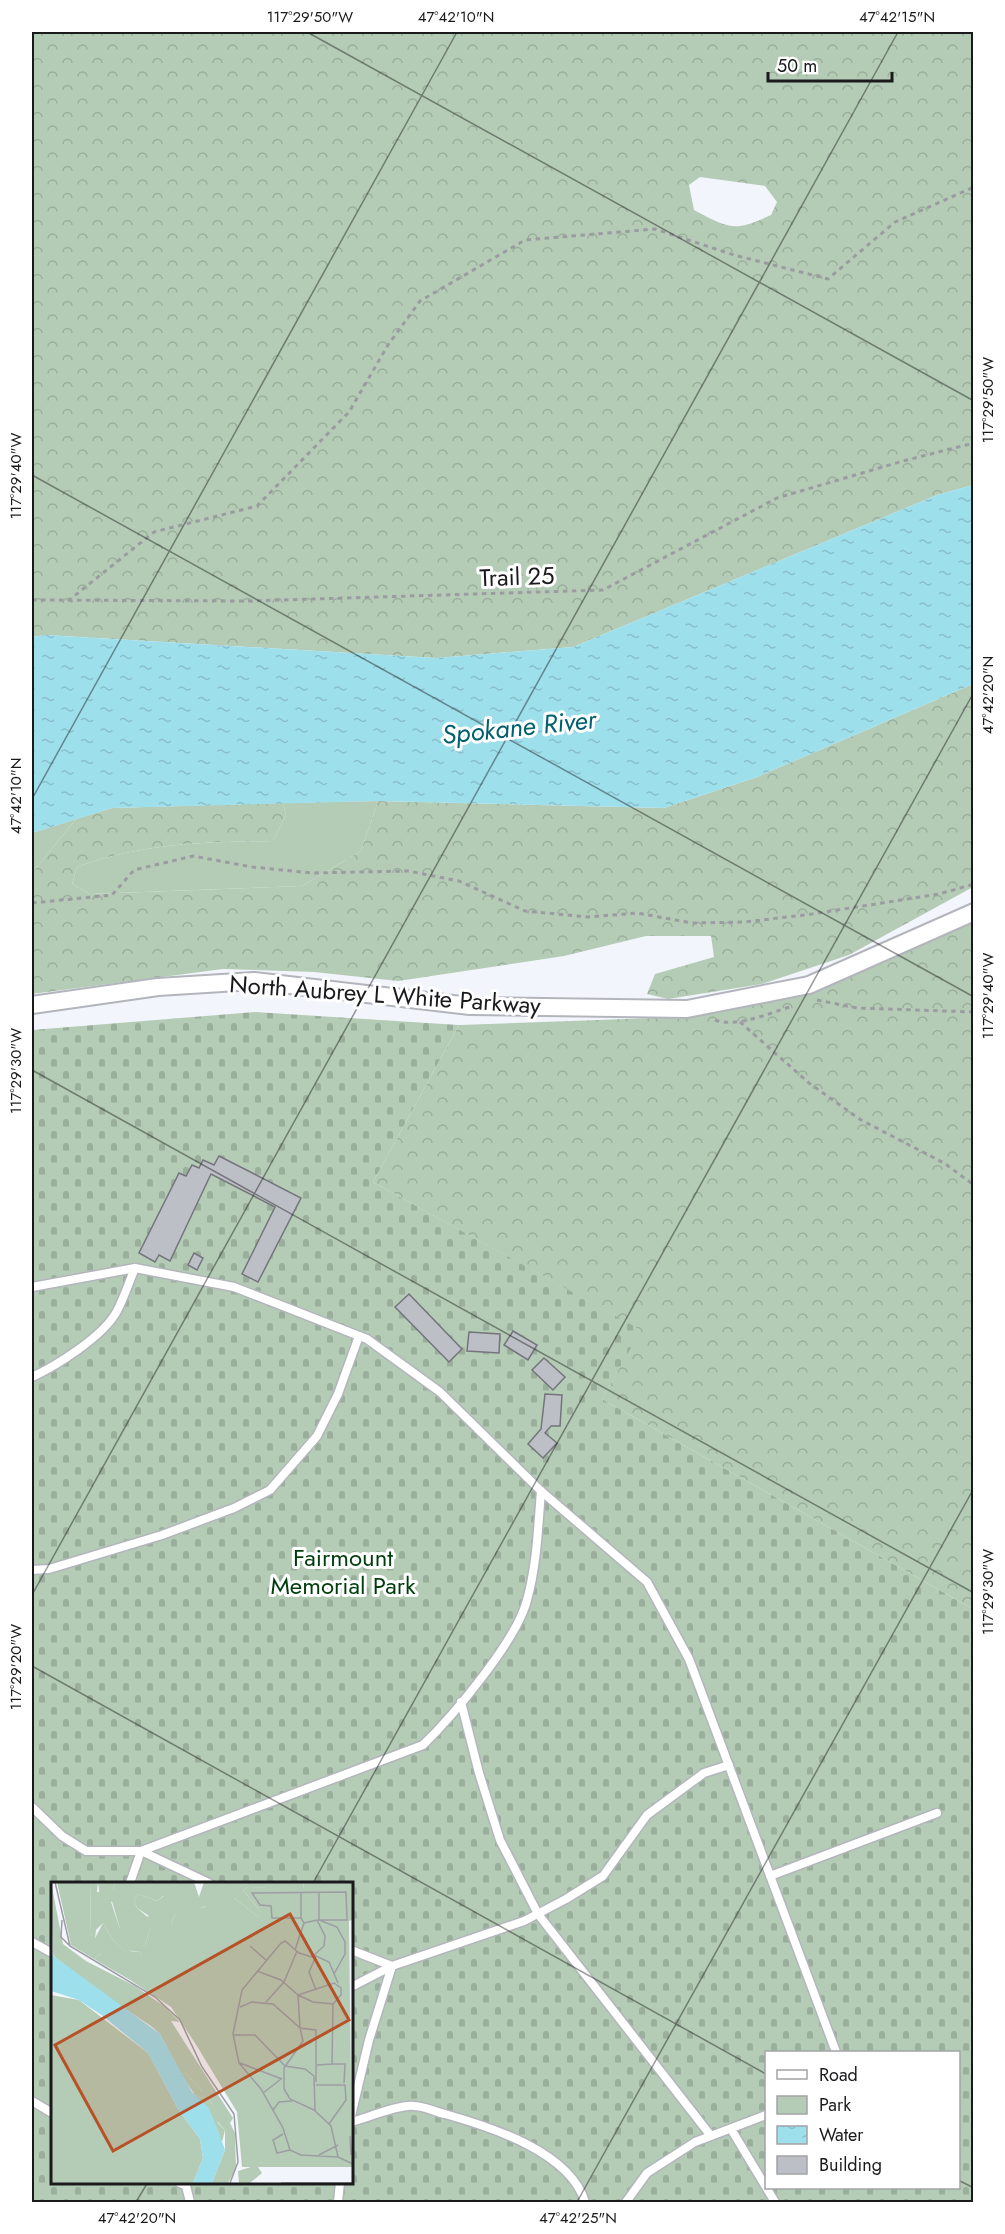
<svg xmlns="http://www.w3.org/2000/svg" width="1005" height="2234" viewBox="0 0 1005 2234" font-family="Jost,sans-serif">
<style>
.green{fill:#b4ccb5}
.forest{fill:url(#forest-crowns);fill-rule:evenodd}
.cemetery{fill:url(#cemetery-stones);fill-rule:evenodd}
.water{fill:url(#water-ripples)}
.building{fill:#bdbfc6;stroke:#74757c;stroke-width:1.5}
.lines{fill:none;stroke-linecap:round;stroke-linejoin:round}
.service-casing{stroke:#b3b5bc;stroke-width:11}
.minor-casing{stroke:#b3b5bc;stroke-width:20}
.path{stroke:#9b9ca2;stroke-width:3;stroke-dasharray:4.5 4.5;stroke-linecap:butt}
.service{stroke:#fff;stroke-width:8}
.minor{stroke:#fff;stroke-width:16}
.ticks{fill:none;stroke:#1a1a1d;stroke-width:1.5;stroke-opacity:0.45}
.labels{text-anchor:middle;stroke-width:6;stroke-linejoin:round;paint-order:stroke}
.street-label{font-size:24px;fill:#1a1a1d;stroke:#fff}
.park-label{font-size:24px;fill:#003d0d;stroke:#fff}
.water-label{font-size:26px;font-style:italic;fill:#00606d;stroke:#fff}
.inset-road{fill:none;stroke:#9c9da3;stroke-width:1.5}
.view{fill:#b75127;fill-opacity:0.15;stroke:#b75127;stroke-width:3}
.inset-edge{fill:none;stroke:#1a1a1d;stroke-width:3}
.neatline{fill:none;stroke:#1a1a1d;stroke-width:2}
.ticks-label{font-size:15px;text-anchor:middle;fill:#1a1a1d}
</style>
<defs>
<pattern id="forest-crowns" width="20" height="18" patternUnits="userSpaceOnUse" patternTransform="scale(1.5)"><rect width="20" height="18" fill="#b4ccb5"/><path d="M2 6a3 3 0 1 1 6 0M12 15a3 3 0 1 1 6 0" fill="none" stroke="#9aaf9b"/></pattern>
<pattern id="cemetery-stones" width="16" height="16" patternUnits="userSpaceOnUse" patternTransform="scale(1.5)"><rect width="16" height="16" fill="#b4ccb5"/><path d="M2 7V4a2 2 0 0 1 4 0v3zM10 15v-3a2 2 0 0 1 4 0v3z" fill="#9aaf9b"/></pattern>
<pattern id="water-ripples" width="26" height="14" patternUnits="userSpaceOnUse" patternTransform="scale(1.5)"><rect width="26" height="14" fill="#9edfec"/><path d="M2 4q2-2 4 0t4 0M15 11q2-2 4 0t4 0" fill="none" stroke="#88bfca"/></pattern>
</defs>
<rect width="100%" height="100%" fill="#f3f5fd"/>
<!-- green -->
<path class="green" d="M 378,801 L 361,851 L 302,886 L 90,894 L 72,884 L 77,867 C 143,843 204,842 273,841 L 286,815 L 283,803 Z
M 76,819 L 32,873 L 32,833 Z"/>
<!-- forest -->
<path class="forest" d="M 32,32 L 973,32 L 973,485 L 937,495 L 573,647 L 436,658 L 46,635 L 32,637 ZM 700,177 L 765,186 L 777,202 L 771,215 C 734,232 730,229 694,210 L 689,185 Z
M 973,684 L 973,887 L 849,955 L 762,984 L 668,999 L 647,994 L 655,974 L 714,957 L 711,936 L 646,936 L 564,956 L 398,981 L 314,972 L 223,969 L 32,994 L 32,873 L 76,819 L 112,808 L 283,803 L 286,815 L 273,841 C 204,842 143,843 77,867 L 72,884 L 90,894 L 302,886 L 361,851 L 378,801 L 664,808 L 757,777 Z
M 973,920 L 973,1609 L 602,1399 L 640,1330 L 373,1182 L 459,1025 L 681,1017 L 811,994 Z"/>
<!-- cemetery -->
<path class="cemetery" d="M 255,1012 L 459,1025 L 373,1182 L 641,1330 L 602,1399 L 973,1609 L 973,2202 L 32,2202 L 32,1030 ZM 52,1883 L 351,1883 L 351,2182 L 52,2182 ZM 766,2052 L 958,2052 L 958,2188 L 766,2188 Z"/>
<!-- water -->
<path class="water" d="M 973,485 L 973,684 L 757,777 L 664,808 L 378,801 L 112,808 L 32,833 L 32,637 L 46,635 L 436,658 L 573,647 L 937,495 Z"/>
<!-- building -->
<path class="building" d="M 219,1156 L 301,1198 L 258,1282 L 242,1274 L 275,1207 L 211,1174 L 170,1261 L 159,1255 L 155,1262 L 139,1253 L 179,1173 L 186,1176 L 192,1165 L 199,1168 L 203,1160 L 214,1165 Z
M 194,1253 L 203,1258 L 197,1270 L 188,1265 Z
M 409,1294 L 462,1349 L 449,1362 L 395,1307 Z
M 513,1331 L 537,1345 L 528,1360 L 504,1345 Z
M 469,1332 L 500,1334 L 499,1353 L 467,1351 Z
M 544,1358 L 565,1377 L 553,1390 L 532,1370 Z
M 545,1394 L 562,1395 L 560,1426 L 551,1426 L 545,1433 L 557,1443 L 543,1458 L 528,1444 L 541,1429 Z"/>
<g class="lines">
<!-- service casing -->
<g class="service-casing">
<path id="service" d="M 32,1287 L 135,1268 L 234,1287 L 367,1339 L 440,1392 L 541,1491 L 647,1582 L 689,1659 L 836,2052
M 32,1377 C 56,1366 104,1336 117,1311 C 124,1298 129,1282 135,1268
M 32,1570 L 49,1569 L 162,1535 L 234,1508 L 270,1490 L 317,1436 L 338,1394 L 359,1336
M 461,1702 L 479,1773 L 500,1840 L 538,1914 L 711,2136
M 32,1807 L 62,1836 L 86,1851 L 141,1851 L 423,1745 C 453,1716 517,1640 527,1600 C 537,1564 538,1527 541,1491
M 770,1876 L 937,1813
M 130,1883 L 141,1851 L 209,1883
M 32,1942 L 52,1953
M 351,1950 L 392,1966 L 524,1921 L 566,1899 L 603,1876 L 647,1815 L 704,1773 L 729,1765
M 351,1987 L 392,1966
M 32,2101 L 52,2113
M 351,2116 L 369,2040 L 392,1966
M 351,2122 C 367,2118 399,2104 414,2106 C 424,2106 435,2112 445,2114 C 491,2127 570,2152 585,2202
M 731,2129 L 775,2202
M 178,2182 L 186,2186 L 190,2202
M 338,2202 L 340,2182
M 626,2202 L 647,2173 L 695,2142 L 766,2115"/>
</g>
<!-- minor casing -->
<g class="minor-casing">
<path id="minor" d="M 32,1005 L 158,987 L 254,981 L 470,1006 L 687,1009 L 809,985 L 974,912"/>
</g>
<!-- path -->
<path class="path" d="M 32,600 L 249,601 L 603,590 L 777,498 L 903,461 L 974,443
M 68,601 L 154,532 L 257,506 L 349,412 L 388,345 L 420,301 L 525,240 L 655,229 L 734,255 L 828,279 L 895,222 L 974,187
M 32,903 L 112,895 L 134,870 L 193,856 L 252,867 L 312,873 L 408,871 L 459,881 L 525,911 L 588,917 L 637,913 L 692,923 L 745,922 L 812,914 L 939,894 L 974,884
M 817,1000 L 857,1008 L 974,1012
M 715,1020 C 737,1028 769,1013 790,1007
M 740,1022 L 809,1083 L 861,1120 L 944,1163 L 974,1185"/>
<!-- service -->
<use href="#service" class="service"/>
<!-- minor -->
<use href="#minor" class="minor"/>
</g>
<!-- ticks -->
<path class="ticks" d="M 307,32 L 974,401M 32,475 L 974,997M 32,799 L 457,32M 32,1070 L 974,1593M 32,1595 L 898,32M 32,1666 L 766,2074M 313,1883 L 974,692M 958,2180 L 974,2188M 136,2202 L 148,2182M 577,2202 L 974,1488"/>
<g class="labels">
<!-- street labels -->
<g class="street-label">
<text transform="translate(517 577) rotate(-2)" y="8">Trail 25</text>
<text transform="translate(385 995) rotate(4)" y="8">North Aubrey L White Parkway</text>
</g>
<!-- park labels -->
<g class="park-label">
<text x="343" y="1566">Fairmount<tspan x="343" dy="28">Memorial Park</tspan></text>
</g>
<!-- water labels -->
<g class="water-label">
<text transform="translate(519 727) rotate(-6)" y="9">Spokane River</text>
</g>
</g>
<!-- overview -->
<g transform="translate(51 1882)">
<rect width="302" height="302" fill="#f3f5fd"/>
<path d="M 39,0 L 47,0 L 46,10 L 62,8 L 64,0 L 104,0 L 60,20 L 69,47 L 98,34 L 86,26 L 83,18 L 87,12 L 106,19 L 132,0 L 143,0 L 148,15 L 153,0 L 253,0 L 252,8 L 197,5 L 192,8 L 210,30 L 210,37 L 183,16 L 124,33 L 120,42 L 99,47 L 94,63 L 78,69 L 89,70 L 95,83 L 91,85 L 62,58 L 52,41 L 45,48 L 44,57 L 40,52 ZM 50,71 L 64,71 L 79,98 L 47,79 L 44,76 ZM 131,181 L 138,185 L 151,210 L 135,191 L 130,192 L 125,182 ZM 144,213 L 160,219 L 167,241 L 174,248 L 171,260 Z" fill="#b4ccb5"/>
<path d="M 0,0 L 12,62 L 35,79 L 84,104 L 113,124 L 129,140 L 120,139 L 182,236 L 179,241 L 184,251 L 185,287 L 177,301 L 161,301 L 174,268 L 174,248 L 165,238 L 160,219 L 144,213 L 130,192 L 135,191 L 151,210 L 138,186 L 125,182 L 109,152 L 100,144 L 26,95 L 2,73 ZM 6,0 L 39,0 L 40,52 L 44,56 L 52,41 L 62,58 L 91,84 L 94,83 L 89,70 L 76,68 L 78,57 L 83,57 L 87,65 L 94,63 L 99,47 L 111,39 L 120,42 L 124,33 L 136,27 L 154,25 L 161,6 L 177,0 L 183,16 L 210,37 L 175,37 L 175,124 L 165,124 L 165,161 L 144,161 L 120,125 L 79,98 L 66,83 L 64,72 L 50,71 L 44,76 L 68,92 L 20,63 ZM 47,0 L 64,0 L 62,8 L 49,15 ZM 91,0 L 132,0 L 135,12 L 120,18 L 112,14 L 106,19 L 87,12 L 83,18 L 86,26 L 100,38 L 87,51 L 77,52 L 69,47 L 60,16 L 80,10 ZM 253,0 L 301,0 L 301,8 L 252,8 ZM 0,113 L 28,118 L 97,171 L 127,227 L 149,257 L 152,276 L 142,301 L 0,301 ZM 200,285 L 207,285 L 211,291 L 199,301 L 188,301 L 187,289 Z" fill="#b4ccb5"/>
<path d="M 197,5 L 301,8 L 301,38 L 298,39 L 301,285 L 191,285 L 186,230 L 144,161 L 165,160 L 165,124 L 175,123 L 175,36 L 210,36 L 210,30 L 192,8 Z" fill="#b4ccb5"/>
<path d="M 0,72 L 109,152 L 141,210 L 158,226 L 168,251 L 174,268 L 161,301 L 142,301 L 152,276 L 149,257 L 127,227 L 97,171 L 52,134 L 28,118 L 0,109 Z" fill="#9edfec"/>
<path class="inset-road" d="M 4,0 L 19,64 L 104,115 L 129,138 L 151,185 L 183,232 L 187,280 L 179,301M 268,10 L 268,38 L 286,45 L 294,60 L 294,72 L 283,92M 250,36 L 250,10M 11,38 L 10,55 L 19,64M 253,41 L 250,36 L 221,36 L 220,24 L 209,23 L 201,11 L 295,10 L 296,38 L 267,38M 199,64 L 215,78M 206,89 L 230,98 L 247,113 L 249,146 L 265,148 L 265,200M 265,108 L 258,90 L 265,74 L 278,80 L 287,101M 247,113 L 283,101 L 290,106 L 290,113 L 282,122 L 281,182 L 266,183M 247,113 L 262,120 L 282,122M 215,120 L 233,100 L 246,69M 189,125 L 201,120 L 222,122 L 249,146 L 252,159 L 233,186 L 233,207 L 239,217 L 263,228 L 280,244 L 287,275M 182,153 L 204,153 L 234,184 L 254,187 L 263,194 L 264,229M 189,181 L 231,197M 281,182 L 294,182 L 293,201M 265,203 L 294,203 L 295,218 L 278,242M 212,211 L 230,197M 222,228 L 228,220 L 241,219M 232,252 L 222,258 L 226,271 L 239,268 L 250,273 L 287,275 L 302,282M 299,254 L 300,273M 239,268 L 232,246 L 210,207 L 188,181 L 182,152 L 191,108 L 230,61 L 234,59 L 248,71 L 261,75 L 273,64 L 274,54 L 266,38 L 253,41 L 244,68M 268,273 L 287,263M 230,301 L 302,301"/>
<path class="view" d="M 239,32 L 298,138 L 62,269 L 4,163 Z"/>
<rect width="302" height="302" class="inset-edge"/>
</g>
<!-- border -->
<rect width="1005" height="2234" fill="none" stroke="#ffffff" stroke-width="66"/>
<!-- legend -->
<rect x="765" y="2051" width="195" height="138" fill="#ffffff" stroke="#a3a3a5" stroke-width="1.5"/>
<rect x="777" y="2070" width="30" height="9" fill="#ffffff" stroke="#a3a3a5" stroke-width="1.5"/>
<text x="819" y="2081" font-size="18" fill="#1a1a1d">Road</text>
<rect x="777" y="2096" width="30" height="18" fill="#b4ccb5" stroke="#a3a3a5" stroke-width="1.5"/>
<text x="819" y="2111" font-size="18" fill="#1a1a1d">Park</text>
<rect x="777" y="2126" width="30" height="18" fill="url(#water-ripples)" stroke="#a3a3a5" stroke-width="1.5"/>
<text x="819" y="2141" font-size="18" fill="#1a1a1d">Water</text>
<rect x="777" y="2156" width="30" height="18" fill="#bdbfc6" stroke="#a3a3a5" stroke-width="1.5"/>
<text x="819" y="2171" font-size="18" fill="#1a1a1d">Building</text>
<!-- scale -->
<path d="M768 72v9h124v-9" fill="none" stroke="#1a1a1d" stroke-width="3"/>
<text x="777" y="72" font-size="18" fill="#1a1a1d" stroke="#ffffff" stroke-width="4.5" paint-order="stroke">50 m</text>
<rect x="33" y="33" width="939" height="2168" class="neatline"/>
<g class="ticks-label">
<text x="310" y="22">117°29'50"W</text>
<text x="456" y="22">47°42'10"N</text>
<text x="897" y="22">47°42'15"N</text>
<text transform="translate(988 400) rotate(-90)" y="5">117°29'50"W</text>
<text transform="translate(16 476) rotate(-90)" y="5">117°29'40"W</text>
<text transform="translate(988 695) rotate(-90)" y="5">47°42'20"N</text>
<text transform="translate(16 796) rotate(-90)" y="5">47°42'10"N</text>
<text transform="translate(988 996) rotate(-90)" y="5">117°29'40"W</text>
<text transform="translate(16 1071) rotate(-90)" y="5">117°29'30"W</text>
<text transform="translate(988 1592) rotate(-90)" y="5">117°29'30"W</text>
<text transform="translate(16 1667) rotate(-90)" y="5">117°29'20"W</text>
<text x="137" y="2223">47°42'20"N</text>
<text x="578" y="2223">47°42'25"N</text>
</g>
</svg>
